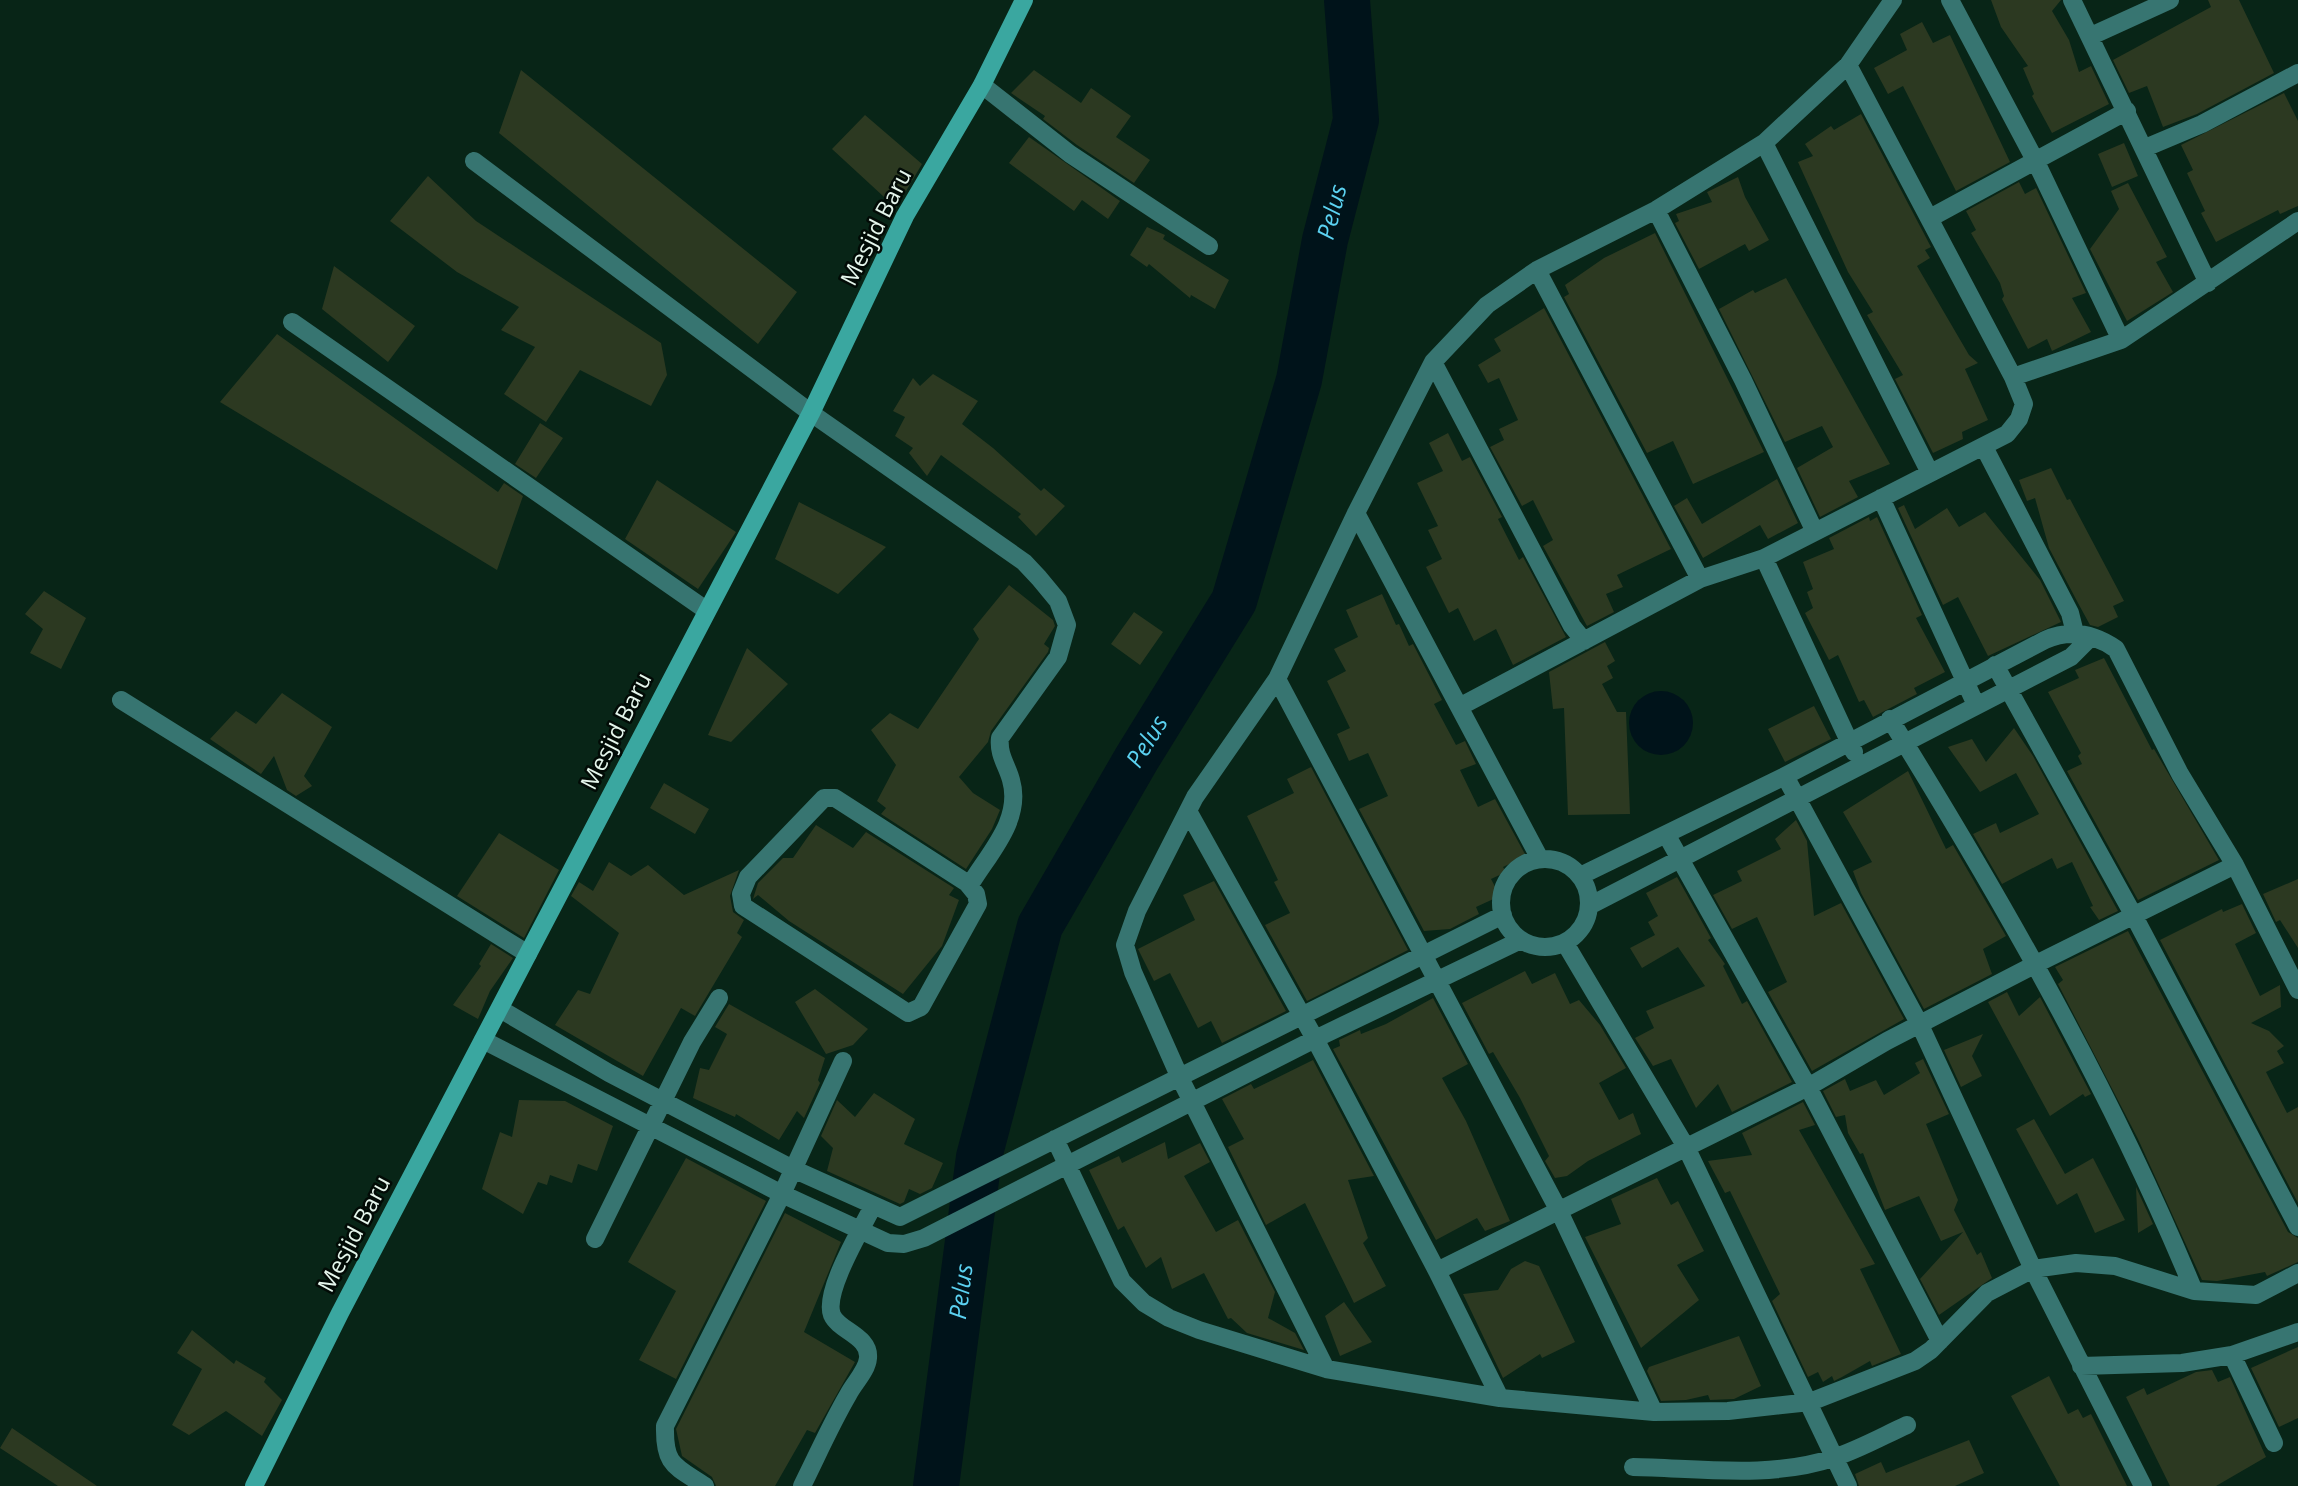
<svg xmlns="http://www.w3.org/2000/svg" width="2298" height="1486" viewBox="0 0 2298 1486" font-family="'Open Sans',sans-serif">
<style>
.water{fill:#00131a}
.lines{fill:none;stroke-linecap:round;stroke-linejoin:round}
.river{stroke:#00131a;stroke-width:46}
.building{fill:#2c3921}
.street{stroke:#377571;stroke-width:18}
.secondary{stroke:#3aa7a0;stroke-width:18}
.labels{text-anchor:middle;stroke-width:5;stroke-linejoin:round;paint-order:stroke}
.street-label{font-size:23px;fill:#e5f6ec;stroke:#020b06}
.water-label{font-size:24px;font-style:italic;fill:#5bd2f1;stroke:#020b06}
</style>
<rect width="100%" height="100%" fill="#082517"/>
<!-- water -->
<path class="water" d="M1629 723a32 32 0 1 1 64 0a32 32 0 1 1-64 0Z"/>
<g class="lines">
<!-- river -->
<path class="river" id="s1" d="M 936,1486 L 979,1157 L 1040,926 L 1137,758 L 1234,601 L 1299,380 L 1325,240 L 1356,120 L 1347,0"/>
</g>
<!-- building -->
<path class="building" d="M 1991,0 L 2061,0 L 2052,11 L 2069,40 L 2079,72 L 2091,66 L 2109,104 L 2052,133 L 2032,96 L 2034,94 L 2023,68 L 2028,66 L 2001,27 Z
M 2208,0 L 2239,0 L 2274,73 L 2197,114 L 2163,127 L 2147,86 L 2129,93 L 2113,60 L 2211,7 Z
M 1922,22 L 1933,43 L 1950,35 L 2010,162 L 1956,191 L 1903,86 L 1888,94 L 1874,68 L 1907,50 L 1900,34 Z
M 521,70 L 797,292 L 758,344 L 499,133 Z
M 1034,70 L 1081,103 L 1091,88 L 1131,116 L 1116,137 L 1150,160 L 1134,183 L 1077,145 L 1043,119 L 1045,116 L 1011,93 Z
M 2284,93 L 2298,121 L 2298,206 L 2280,214 L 2278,210 L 2216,242 L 2201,213 L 2205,211 L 2187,173 L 2193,170 L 2181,145 Z
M 1861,114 L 1931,247 L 1925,250 L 1930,258 L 1917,266 L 1969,355 L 1978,363 L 1965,369 L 1988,420 L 1962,432 L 1963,439 L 1933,453 L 1895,379 L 1903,375 L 1867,315 L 1873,312 L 1848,272 L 1798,162 L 1813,156 L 1805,144 L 1831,126 L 1834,130 Z
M 865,115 L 922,164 L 896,208 L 832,149 Z
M 1029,137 L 1120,201 L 1108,219 L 1082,200 L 1074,211 L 1009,163 Z
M 2124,143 L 2138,176 L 2112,187 L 2098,154 Z
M 428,176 L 476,221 L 661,343 L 667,375 L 651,406 L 580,370 L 546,422 L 504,394 L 535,347 L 501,330 L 519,307 L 457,272 L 390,221 Z
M 1738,177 L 1745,197 L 1769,240 L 1749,251 L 1745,244 L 1699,269 L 1675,223 L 1679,221 L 1676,214 L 1712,202 L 1707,192 Z
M 2019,182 L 2025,194 L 2036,188 L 2086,293 L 2072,298 L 2091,332 L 2052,351 L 2047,339 L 2028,349 L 2002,299 L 2004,296 L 2000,283 L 1971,233 L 1976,230 L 1966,211 Z
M 2128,183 L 2167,257 L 2156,262 L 2173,292 L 2127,321 L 2090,249 L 2119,209 L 2111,191 Z
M 1147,227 L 1165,235 L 1163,239 L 1229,280 L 1215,309 L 1191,295 L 1190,298 L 1149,264 L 1147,267 L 1130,255 Z
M 1655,233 L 1764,452 L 1693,484 L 1673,441 L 1647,453 L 1564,297 L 1569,294 L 1565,285 L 1604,258 Z
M 334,266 L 415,326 L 388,362 L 322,309 Z
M 1786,278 L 1890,464 L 1849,481 L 1858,497 L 1820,517 L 1797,468 L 1833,447 L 1822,426 L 1785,442 L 1719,309 L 1753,290 L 1755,293 Z
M 1544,308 L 1671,549 L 1617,575 L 1623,587 L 1606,594 L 1614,612 L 1587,626 L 1543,546 L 1553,540 L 1533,500 L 1522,506 L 1490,447 L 1504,440 L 1499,429 L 1518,420 L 1499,378 L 1488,383 L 1478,365 L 1501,351 L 1494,339 Z
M 277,334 L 498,492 L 504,483 L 523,496 L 497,570 L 220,402 Z
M 933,374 L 978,401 L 962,424 L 993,448 L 1041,491 L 1044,488 L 1065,506 L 1036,536 L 1018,517 L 1021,514 L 941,455 L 927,476 L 909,453 L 913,448 L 895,436 L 905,417 L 893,411 L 913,378 L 920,386 Z
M 540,423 L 563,438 L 536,478 L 515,464 Z
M 1448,433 L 1462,461 L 1470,457 L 1502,517 L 1498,519 L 1519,560 L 1523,557 L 1566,637 L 1513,665 L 1496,629 L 1474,641 L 1458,608 L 1449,613 L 1426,567 L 1442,559 L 1428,530 L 1438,526 L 1417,483 L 1443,471 L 1429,443 Z
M 2051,468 L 2067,500 L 2070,499 L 2124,601 L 2113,606 L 2118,617 L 2098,627 L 2090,625 L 2078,603 L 2049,548 L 2035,498 L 2027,501 L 2019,480 Z
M 1777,479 L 1798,523 L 1768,539 L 1760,525 L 1703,558 L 1674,506 L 1687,498 L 1702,524 Z
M 657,480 L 736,532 L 698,589 L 625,539 Z
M 799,502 L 886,547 L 838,594 L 775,559 Z
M 1904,505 L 1915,529 L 1947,508 L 1959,527 L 1985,512 L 2040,580 L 2061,622 L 1988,656 L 1958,597 L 1943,605 L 1898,508 Z
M 1869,517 L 1870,521 L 1877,517 L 1922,615 L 1916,618 L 1945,672 L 1914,688 L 1917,694 L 1873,717 L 1864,700 L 1859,702 L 1838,655 L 1829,660 L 1805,613 L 1813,608 L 1807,592 L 1813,589 L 1803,562 L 1834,549 L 1829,538 Z
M 1009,585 L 1053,620 L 1055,626 L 1044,644 L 1049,648 L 1048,652 L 991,731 L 988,742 L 959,777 L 973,793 L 1000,810 L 992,829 L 966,869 L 881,814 L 886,808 L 877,801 L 896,765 L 871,730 L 890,713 L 918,729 L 979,639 L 973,629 Z
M 44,591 L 86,618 L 61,669 L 30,653 L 43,629 L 25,614 Z
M 1382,594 L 1396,625 L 1399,624 L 1409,646 L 1413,644 L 1442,700 L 1434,704 L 1456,745 L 1465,741 L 1476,764 L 1460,770 L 1478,807 L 1495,799 L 1526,856 L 1503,867 L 1506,872 L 1491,879 L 1500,896 L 1476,907 L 1479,914 L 1450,929 L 1424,931 L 1359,809 L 1388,796 L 1368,753 L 1349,761 L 1337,734 L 1350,728 L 1327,681 L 1346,671 L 1334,649 L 1358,637 L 1346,610 Z
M 1134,612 L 1163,632 L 1140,665 L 1111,644 Z
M 1605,642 L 1615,661 L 1607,666 L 1613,678 L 1602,684 L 1617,712 L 1626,712 L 1630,814 L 1568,815 L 1564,708 L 1553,709 L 1549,672 Z
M 747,648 L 788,684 L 731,742 L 708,735 Z
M 2104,658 L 2152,750 L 2154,749 L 2219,860 L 2138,900 L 2067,771 L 2082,764 L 2078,756 L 2081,753 L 2048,692 L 2079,678 L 2075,670 Z
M 282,693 L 332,727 L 304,776 L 312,786 L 296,796 L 287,790 L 274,756 L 261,774 L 210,739 L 236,711 L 256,724 Z
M 1814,706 L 1831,739 L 1785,762 L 1768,729 Z
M 2014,728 L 2033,756 L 2118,911 L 2099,920 L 2090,907 L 2093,906 L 2072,862 L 2057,869 L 2052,858 L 2002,884 L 1973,834 L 1996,823 L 2000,833 L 2039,814 L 2016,773 L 1980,792 L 1948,747 L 1972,739 L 1986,762 Z
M 1311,767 L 1408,950 L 1307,1001 L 1265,925 L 1290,913 L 1274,882 L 1278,880 L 1247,816 L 1294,793 L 1287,779 Z
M 1908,771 L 1946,849 L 1953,845 L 2006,936 L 1983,949 L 1992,974 L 1924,1009 L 1861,893 L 1853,871 L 1872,862 L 1843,812 Z
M 664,783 L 709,809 L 695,834 L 650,808 Z
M 1796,820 L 1807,841 L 1814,916 L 1841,903 L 1904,1019 L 1812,1071 L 1768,992 L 1787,982 L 1757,917 L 1732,929 L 1713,895 L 1742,881 L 1737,871 L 1781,849 L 1775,839 Z
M 816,825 L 853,848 L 866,832 L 954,888 L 949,895 L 959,900 L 942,946 L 903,994 L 789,921 L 758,895 L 753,899 L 758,883 L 783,858 L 793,858 Z
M 499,833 L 559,870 L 524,938 L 457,896 Z
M 609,862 L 631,876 L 648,865 L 684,895 L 739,870 L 730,896 L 733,912 L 744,920 L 737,933 L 742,937 L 695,1016 L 681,1008 L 643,1076 L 555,1025 L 578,990 L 590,994 L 619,933 L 571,896 L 579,882 L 593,891 Z
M 1677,877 L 1711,938 L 1708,940 L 1725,964 L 1723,966 L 1742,1004 L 1747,1001 L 1792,1082 L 1732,1112 L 1718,1084 L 1696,1108 L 1671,1059 L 1653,1066 L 1635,1038 L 1654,1028 L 1646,1011 L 1705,986 L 1678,947 L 1642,968 L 1630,948 L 1655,935 L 1648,922 L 1658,916 L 1646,893 Z
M 2298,879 L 2298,948 L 2280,920 L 2276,922 L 2263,894 Z
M 1214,881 L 1286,1011 L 1222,1043 L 1211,1021 L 1198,1028 L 1170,973 L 1154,981 L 1138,949 L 1195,920 L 1183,895 Z
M 2242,904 L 2256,933 L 2235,944 L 2260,996 L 2280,985 L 2281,1007 L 2251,1023 L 2269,1031 L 2284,1046 L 2277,1051 L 2284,1063 L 2266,1072 L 2287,1113 L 2298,1107 L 2298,1203 L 2160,940 L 2222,909 L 2223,912 Z
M 2128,931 L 2288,1232 L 2298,1238 L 2298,1262 L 2267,1276 L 2265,1272 L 2217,1281 L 2202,1280 L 2138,1139 L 2058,984 L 2063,980 L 2055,967 Z
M 491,944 L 513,958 L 490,991 L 478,1019 L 453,1005 L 481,966 L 479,964 Z
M 1525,971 L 1532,984 L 1555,973 L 1570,1004 L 1579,1000 L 1600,1025 L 1626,1068 L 1599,1083 L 1619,1120 L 1633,1113 L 1641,1134 L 1588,1161 L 1567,1176 L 1555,1178 L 1545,1161 L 1549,1156 L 1520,1098 L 1493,1052 L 1489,1054 L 1462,1003 Z
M 815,989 L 868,1029 L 853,1045 L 826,1054 L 795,1002 Z
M 2007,992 L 2019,1016 L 2040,997 L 2091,1094 L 2085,1097 L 2083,1094 L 2050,1116 L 1988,1002 Z
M 1433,998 L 1468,1064 L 1442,1078 L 1466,1121 L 1510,1221 L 1485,1231 L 1477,1218 L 1436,1240 L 1333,1049 L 1340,1046 L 1339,1040 L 1360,1030 L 1361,1034 L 1386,1024 Z
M 729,1004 L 825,1058 L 818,1080 L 820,1083 L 804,1118 L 797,1111 L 779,1140 L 736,1114 L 735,1117 L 693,1098 L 700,1068 L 709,1070 L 727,1034 L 715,1027 Z
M 1983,1034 L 1972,1056 L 1982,1076 L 1961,1087 L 1944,1050 Z
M 1923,1059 L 1949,1114 L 1926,1124 L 1958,1200 L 1954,1210 L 1977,1255 L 1981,1252 L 1992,1278 L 1939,1315 L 1920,1279 L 1963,1232 L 1941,1241 L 1919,1196 L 1885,1210 L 1863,1153 L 1860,1154 L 1848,1133 L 1845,1115 L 1836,1117 L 1823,1091 L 1845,1079 L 1850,1091 L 1876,1080 L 1884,1095 L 1920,1073 L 1915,1063 Z
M 1313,1060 L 1374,1176 L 1348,1180 L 1368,1238 L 1363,1243 L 1386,1286 L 1354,1303 L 1305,1203 L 1266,1225 L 1228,1147 L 1244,1139 L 1222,1099 L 1251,1084 L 1254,1089 Z
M 874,1093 L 915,1119 L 904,1144 L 943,1163 L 932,1188 L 920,1194 L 909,1189 L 904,1202 L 900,1204 L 827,1171 L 833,1148 L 821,1136 L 837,1100 L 855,1117 Z
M 519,1100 L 565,1101 L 613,1126 L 597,1171 L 578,1164 L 572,1183 L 550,1175 L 547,1185 L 538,1182 L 523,1214 L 482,1189 L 500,1132 L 512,1137 Z
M 1803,1102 L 1815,1125 L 1799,1130 L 1875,1264 L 1860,1269 L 1901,1354 L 1872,1366 L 1870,1361 L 1842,1377 L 1834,1381 L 1832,1376 L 1823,1382 L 1818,1372 L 1808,1377 L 1772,1301 L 1780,1294 L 1730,1191 L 1725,1193 L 1708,1161 L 1752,1155 L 1742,1133 Z
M 2034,1119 L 2065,1174 L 2093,1158 L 2125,1220 L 2095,1233 L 2077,1193 L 2057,1205 L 2016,1129 Z
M 1165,1142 L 1168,1159 L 1200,1143 L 1210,1162 L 1184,1176 L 1216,1232 L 1238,1220 L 1275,1292 L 1268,1318 L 1295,1333 L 1304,1350 L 1247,1333 L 1231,1318 L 1228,1319 L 1204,1273 L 1172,1289 L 1161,1257 L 1146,1268 L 1124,1226 L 1118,1230 L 1089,1170 L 1119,1156 L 1122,1163 Z
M 686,1158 L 766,1201 L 676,1379 L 639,1360 L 676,1291 L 628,1262 Z
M 1657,1178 L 1671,1205 L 1678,1201 L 1704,1251 L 1677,1265 L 1699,1300 L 1641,1348 L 1585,1237 L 1621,1224 L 1611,1199 Z
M 2136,1187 L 2153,1224 L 2138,1233 Z
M 785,1213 L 841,1242 L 804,1332 L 855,1362 L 815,1433 L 807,1430 L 775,1486 L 716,1486 L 712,1477 L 682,1456 L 676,1429 Z
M 1525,1261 L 1539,1266 L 1575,1342 L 1542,1358 L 1540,1354 L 1503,1378 L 1463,1294 L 1498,1290 L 1511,1269 Z
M 1344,1302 L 1372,1342 L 1340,1356 L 1325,1316 Z
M 192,1330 L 234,1364 L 236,1360 L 266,1378 L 264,1382 L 282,1400 L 262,1436 L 226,1411 L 189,1435 L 172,1425 L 202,1369 L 177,1353 Z
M 1739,1336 L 1761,1386 L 1734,1399 L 1710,1400 L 1708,1395 L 1686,1400 L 1661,1401 L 1647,1371 L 1649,1367 Z
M 2298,1347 L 2298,1418 L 2279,1427 L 2251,1368 Z
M 2212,1370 L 2218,1382 L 2230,1377 L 2266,1457 L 2216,1486 L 2170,1486 L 2126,1397 L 2144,1388 L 2147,1395 L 2196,1372 Z
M 2049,1376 L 2068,1414 L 2078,1409 L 2083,1418 L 2091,1414 L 2127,1486 L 2060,1486 L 2011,1396 Z
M 12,1428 L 97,1486 L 58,1486 L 0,1448 Z
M 1969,1440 L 1984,1473 L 1955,1486 L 1859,1486 L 1855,1474 L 1881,1462 L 1886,1473 Z"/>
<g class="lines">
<!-- street -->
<path class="street" d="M 1950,0 L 2036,162 L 2121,340
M 2072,0 L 2208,283
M 2091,36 L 2170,0
M 982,85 L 1070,154 L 1209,246
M 1764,143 L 1929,471
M 2145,148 L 2202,124 L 2298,73
M 474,161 L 811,413 L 1024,562 L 1039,578 L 1058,601 L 1067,625 L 1058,657 L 1000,738 C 998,755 1007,765 1011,780 C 1022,818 992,850 973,880 L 967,883
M 1656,210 L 1743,380 L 1814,530
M 1930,218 L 2127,111
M 1537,270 L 1700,579
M 292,322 L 706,610
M 1433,362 L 1572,626 L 1584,641
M 2013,377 L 2121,340 L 2298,221
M 1984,447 L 2070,613 L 2075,633
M 1881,498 L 1976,705
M 1356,513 L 1540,859
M 1764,558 L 1854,752
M 1995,665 L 2134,916 L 2298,1227
M 1277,679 L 1559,1211 L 1654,1412
M 121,700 L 528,954
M 1461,706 L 1700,579 L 1764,558 L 2007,434 L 2019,419 L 2024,404 L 2013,377 L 1848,65
M 1890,719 C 2004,903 2112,1092 2194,1291
M 1785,776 L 1920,1025 L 2033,1269 L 2143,1486
M 824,798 L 835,798 L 967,883 L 976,894 L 978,904 L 921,1007 L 908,1013 L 743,906 L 741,894 L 748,877 Z
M 1188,811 L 1315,1039 L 1437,1271 L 1500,1398
M 1666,834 L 1808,1087 L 1940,1341
M1501 903a44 44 0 1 1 88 0a44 44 0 1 1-88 0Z
M 1580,876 L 1785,776 L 2045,640 C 2070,629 2093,633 2116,649 L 2180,774 L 2235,865 L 2298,990
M 1589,906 L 2071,657 L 2091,637
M 1565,943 L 1686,1147 L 1848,1486
M 500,1009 L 609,1073 L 793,1169 L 900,1217 L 1503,915
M 483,1040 L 782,1194 L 888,1243 L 904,1244 L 924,1238 L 1315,1039 L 1521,940
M 1055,1139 L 1122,1281 L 1144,1303 L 1169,1318 L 1199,1330 L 1326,1369 L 1500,1398 L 1654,1412 L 1728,1411 L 1810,1402 L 1915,1361 L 1931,1350 L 1987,1293 L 2033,1269 L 2076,1263 L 2115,1266 L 2194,1291 L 2256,1295 L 2298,1273
M 595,1239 L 692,1042 L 719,998
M 1437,1271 L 1808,1087 L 1887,1041 L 2036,964 L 2235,865
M 2232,1355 L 2274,1443
M 2081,1366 L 2182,1363 L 2232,1355 L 2298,1332
M 1326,1369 L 1180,1078 L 1133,972 L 1125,945 L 1137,911 L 1195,797 L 1277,679 L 1356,513 L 1433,362 L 1487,305 L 1537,270 L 1656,210 L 1764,143 L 1848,65 L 1893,0
M 1633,1467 C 1697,1468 1771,1479 1833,1458 C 1858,1450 1883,1436 1907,1425
M 705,1486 C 675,1466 664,1466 665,1426 L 782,1194 L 843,1061
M 802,1486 C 817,1456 831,1424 848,1395 C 854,1383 867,1371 868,1358 C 870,1336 839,1331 832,1315 C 823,1292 862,1228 873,1206"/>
<!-- secondary -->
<path class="secondary" d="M 254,1486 L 340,1313 L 811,413 L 905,216 L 982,85 L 1024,0"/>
</g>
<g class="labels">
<!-- street labels -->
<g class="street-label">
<text transform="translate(876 227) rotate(-63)" y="8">Mesjid Baru</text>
<text transform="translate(616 731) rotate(-63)" y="8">Mesjid Baru</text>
<text transform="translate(354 1234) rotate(-62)" y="8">Mesjid Baru</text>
</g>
<!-- water labels -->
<g class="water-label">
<text dy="8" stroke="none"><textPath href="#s1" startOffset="1351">Pelus</textPath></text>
<text dy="8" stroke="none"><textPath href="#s1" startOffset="784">Pelus</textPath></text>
<text dy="8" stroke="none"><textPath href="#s1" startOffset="196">Pelus</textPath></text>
</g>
</g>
</svg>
